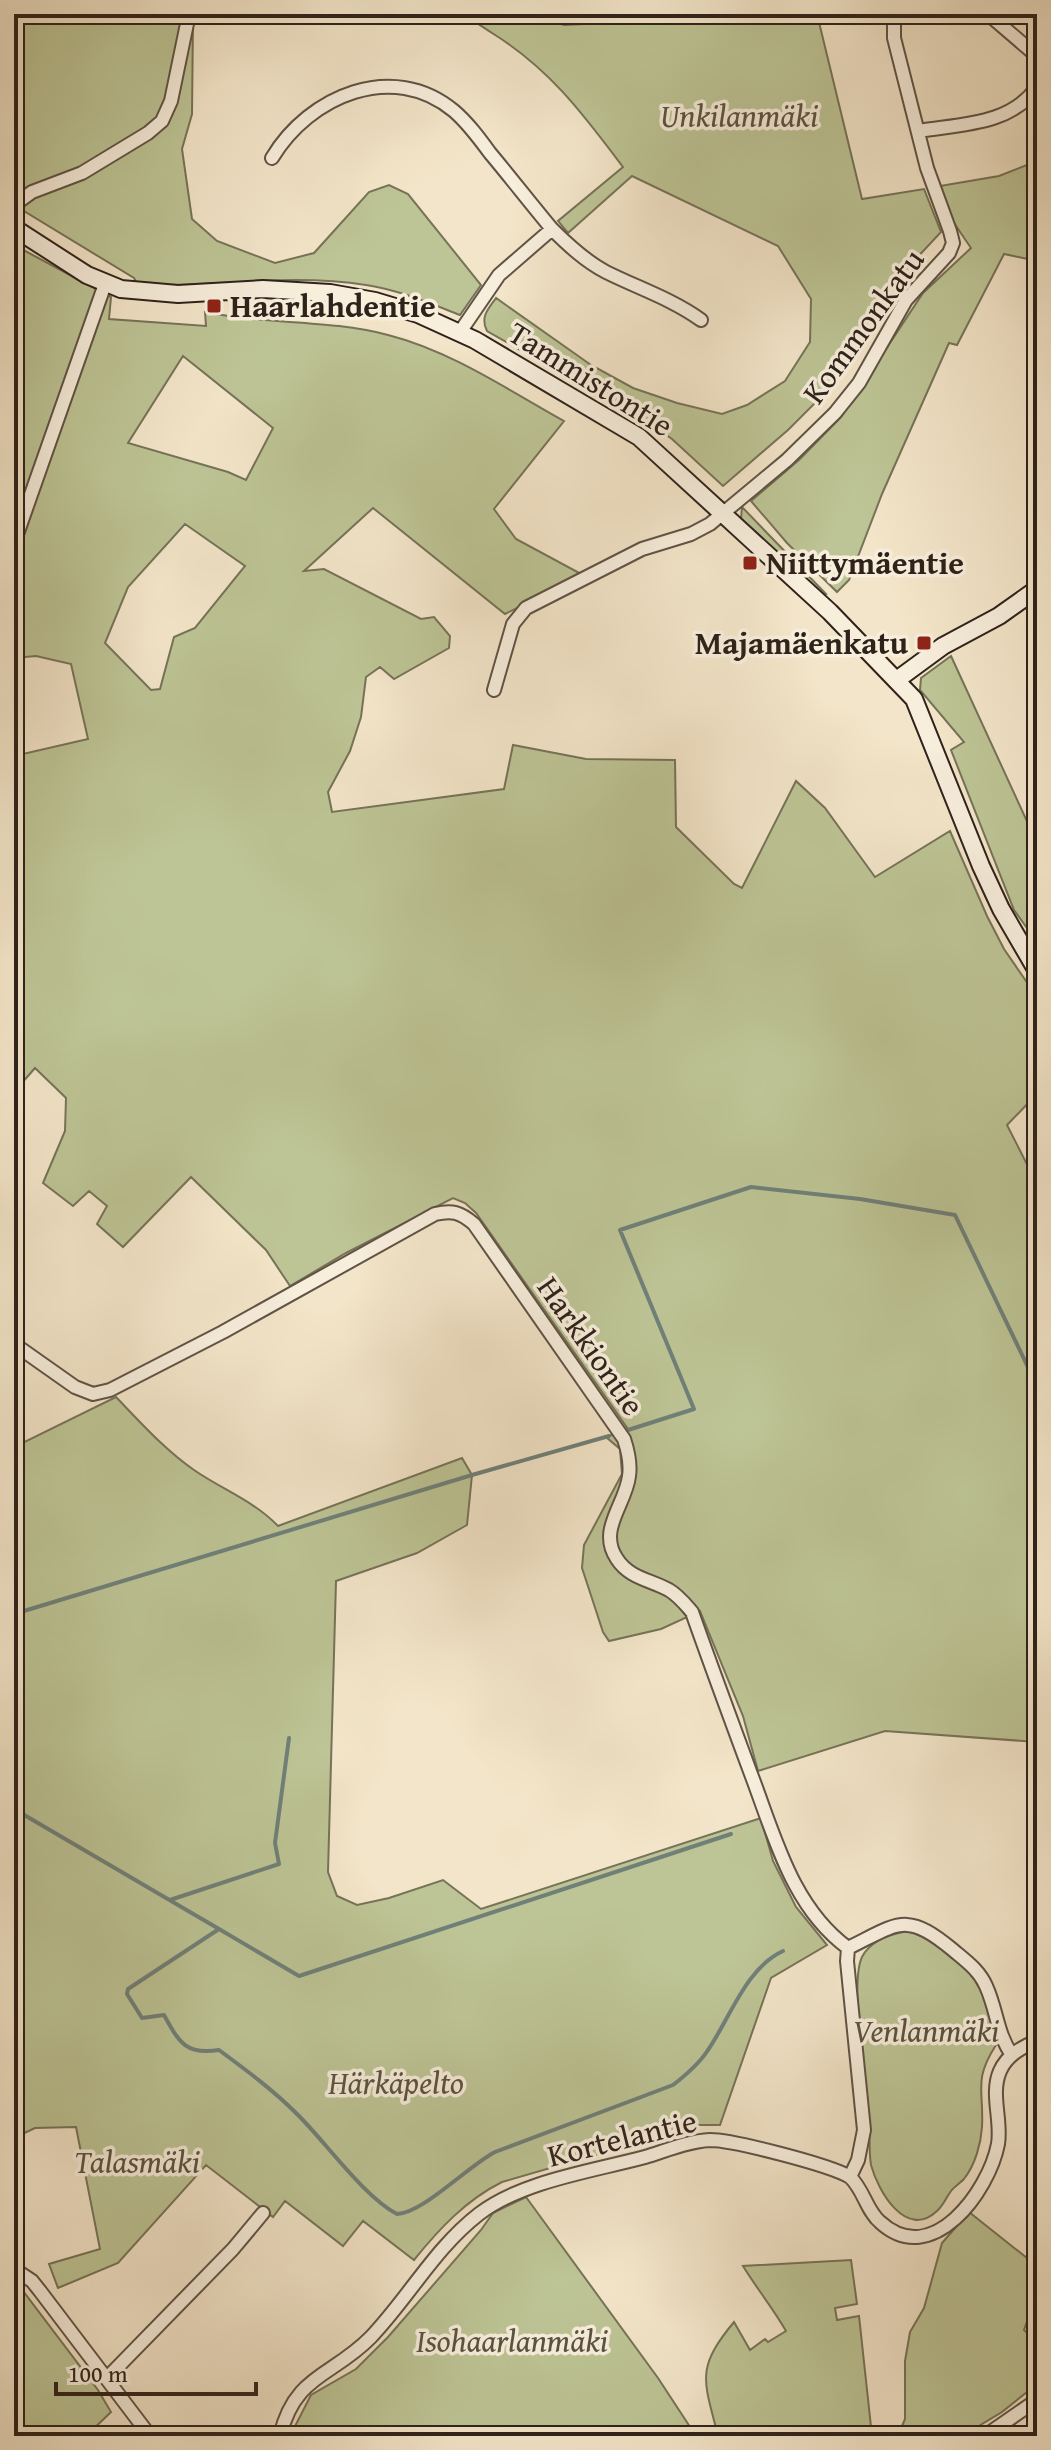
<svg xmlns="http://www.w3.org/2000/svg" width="1051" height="2450" viewBox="0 0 1051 2450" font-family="'Gentium Book Plus',serif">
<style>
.green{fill:#bdc495;stroke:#767358;stroke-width:2;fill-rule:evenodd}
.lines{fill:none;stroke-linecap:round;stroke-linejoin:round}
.stream{stroke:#708079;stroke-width:4}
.street-casing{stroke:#605346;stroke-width:16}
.secondary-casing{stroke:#2f221b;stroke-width:20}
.street{stroke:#f7eedc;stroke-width:12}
.secondary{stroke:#f7eedc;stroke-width:16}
.poi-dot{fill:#8f2418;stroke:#f7eedc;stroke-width:3}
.labels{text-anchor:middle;stroke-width:7;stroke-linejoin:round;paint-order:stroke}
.park-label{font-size:32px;font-style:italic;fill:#5a5340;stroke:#f7eedc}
.poi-label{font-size:32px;font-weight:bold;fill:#2f221b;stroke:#f7eedc;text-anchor:start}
.street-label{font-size:32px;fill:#2f221b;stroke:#f7eedc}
</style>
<rect width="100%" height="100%" fill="#f3e5c9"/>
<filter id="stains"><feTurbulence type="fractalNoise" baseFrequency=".0025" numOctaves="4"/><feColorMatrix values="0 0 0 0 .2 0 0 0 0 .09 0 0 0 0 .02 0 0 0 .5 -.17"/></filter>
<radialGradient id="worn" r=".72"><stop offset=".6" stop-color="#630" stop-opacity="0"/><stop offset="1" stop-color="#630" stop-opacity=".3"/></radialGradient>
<!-- green -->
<path class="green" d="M 14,14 L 189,14 L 193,19 L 192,114 L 182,149 L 192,219 L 217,241 L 275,263 L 314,253 L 369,192 L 389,185 L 408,194 L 481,285 L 460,315 C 429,303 399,290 366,285 C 290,273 214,287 138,285 L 134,278 L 14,205 Z
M 459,14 L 529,14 L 564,25 L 685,19 L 696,14 L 817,14 L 862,199 L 924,189 L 941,232 L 885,292 L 827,391 L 788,430 L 723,486 L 672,439 L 655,427 L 487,331 C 480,317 488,309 496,298 L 591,365 L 633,388 L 677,403 L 722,414 L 747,405 L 785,381 L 810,342 L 811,299 L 778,246 L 632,176 L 568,233 L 558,221 L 623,167 C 583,114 550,69 492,33 C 481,26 471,18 459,14 Z
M 1037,161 L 1037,261 L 1004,254 L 957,345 L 949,343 L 882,494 L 849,580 L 837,592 L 787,543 L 751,501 L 800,459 L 841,417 L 923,293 L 971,248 L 954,223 L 940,186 L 999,176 Z
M 14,245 L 111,297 L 109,319 L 206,326 L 205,312 C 265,325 328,319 388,335 C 451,351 508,390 564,421 L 494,509 L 516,539 L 583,575 L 505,614 L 373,508 L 304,571 L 324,569 L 421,619 L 434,617 L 450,636 L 449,648 L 394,679 L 380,667 L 366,677 L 361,717 L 350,751 L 328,792 L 332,812 L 504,789 L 513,745 L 586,759 L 675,760 L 676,827 L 734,884 L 742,888 L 796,781 L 825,808 L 875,877 L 950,831 L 987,916 L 1004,949 L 1037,997 L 1037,1094 L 1007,1125 L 1037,1184 L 1037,1742 L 885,1731 L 758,1771 L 743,1716 L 700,1611 L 661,1629 L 609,1641 L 603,1632 L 582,1568 L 584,1545 L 622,1474 L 620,1449 L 606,1437 L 628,1429 L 476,1213 L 465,1203 L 453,1198 L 346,1253 L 290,1286 L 266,1250 L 191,1177 L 123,1247 L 97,1224 L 107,1206 L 89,1191 L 73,1206 L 43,1183 L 65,1131 L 66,1098 L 35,1068 L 14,1092 L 14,756 L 88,739 L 71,664 L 36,656 L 14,658 ZM 183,356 L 273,428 L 246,480 L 228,472 L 128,443 ZM 185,524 L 245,566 L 195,628 L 174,637 L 160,689 L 151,690 L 105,643 L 128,587 Z
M 742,507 L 826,594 L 822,595 L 741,519 Z
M 951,656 L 1037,843 L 1037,942 L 1014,910 L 951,750 L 964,742 L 920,690 L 921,678 Z
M 116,1397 C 140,1422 165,1450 194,1470 C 223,1490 254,1501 278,1526 L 462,1458 L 472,1475 L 467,1525 L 417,1553 L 336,1581 L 328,1872 L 337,1896 L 357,1905 L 389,1898 L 443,1880 L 481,1909 L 761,1818 L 773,1861 L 796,1907 L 827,1945 L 771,1978 L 720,2125 L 699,2125 L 502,2182 C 466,2200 439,2229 414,2260 L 363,2221 L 343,2246 L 285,2201 L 273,2217 L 206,2165 L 118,2263 L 58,2288 L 49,2264 L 100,2249 L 76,2127 L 35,2128 L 14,2138 L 14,1447 Z
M 908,1931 C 928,1936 973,1971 982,1990 C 990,2007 992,2027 996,2045 C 973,2081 984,2089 982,2127 C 981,2144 975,2165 964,2179 C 960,2183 955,2186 951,2191 C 946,2198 943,2206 937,2211 C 906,2240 878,2191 871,2165 C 869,2153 870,2140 869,2128 C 867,2093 849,1984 862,1957 C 870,1941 891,1934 908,1931 Z
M 526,2197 L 658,2378 L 696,2436 L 290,2436 L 311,2395 L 356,2369 L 388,2337 L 481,2230 L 493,2213 Z
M 969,2212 L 1037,2266 L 1037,2293 L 1024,2330 L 1037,2342 L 1037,2384 L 1002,2412 L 962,2436 L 898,2436 L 905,2419 L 905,2361 L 910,2332 L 924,2308 L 942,2243 Z
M 851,2260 L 857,2304 L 835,2308 L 837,2320 L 859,2316 L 872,2436 L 718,2436 C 704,2380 695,2369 734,2322 L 750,2350 L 765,2339 L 768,2342 L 786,2331 C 773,2308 757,2289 743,2266 Z
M 14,2279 L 98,2390 L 111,2412 L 86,2436 L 14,2436 Z"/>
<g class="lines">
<!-- stream -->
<path class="stream" d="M 628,1430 L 694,1409 L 620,1230 L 751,1187 L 860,1199 L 955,1215 L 1037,1386
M 14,1614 L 472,1475 L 609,1436
M 14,1809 L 219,1929 L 128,1989 L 127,1994 L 142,2018 L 164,2015 C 179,2042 185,2055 219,2050 C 246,2070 273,2090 296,2113 C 325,2141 363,2196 397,2214 C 423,2213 468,2166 495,2152 L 673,2085 C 686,2075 699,2064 708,2050 C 730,2018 746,1968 783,1951
M 170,1900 L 279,1864 L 275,1843 L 289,1738
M 219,1929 L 299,1976 L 731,1834"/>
<!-- street casing -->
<g class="street-casing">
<path id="street" d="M 988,14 L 1037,56
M 919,131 C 961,124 1011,125 1037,87
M 272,158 C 309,96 393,60 454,111 C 468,123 479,138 490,153 C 511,178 531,204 552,229 L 499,275 L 460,332
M 14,205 L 32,192 L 82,173 L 148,133 L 162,121 L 171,101 L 189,14
M 552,229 C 568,245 585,261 606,272 C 638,288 672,299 701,320
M 14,543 L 105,284
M 494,690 L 513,624 L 526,608 L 642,549 L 691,534 L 710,524 L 787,460 L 835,413 L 859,383 L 906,300 L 949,253 L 953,243 L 950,231 L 927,168 L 894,38 L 894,14
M 14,1344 L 75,1387 L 93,1394 L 110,1390 L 223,1332 L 435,1214 C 452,1210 460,1212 474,1224 L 624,1439 C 628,1451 631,1463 629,1476 C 626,1504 597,1530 617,1559 C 629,1578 651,1580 669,1590 C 679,1596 685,1604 692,1612 C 711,1666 731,1720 751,1774 C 775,1837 792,1907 848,1948 C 899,1923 906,1911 953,1950 C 966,1961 979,1970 986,1986 C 997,2010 997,2034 1012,2055
M 850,2177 C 864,2190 866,2210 880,2222 C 932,2270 989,2191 998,2144 C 1002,2120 990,2094 1000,2071 C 1007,2055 1022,2047 1037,2041
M 14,2269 L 32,2281 L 40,2291 L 150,2436
M 107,2378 L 233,2249 L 263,2213
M 280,2436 C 295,2374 332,2377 371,2337 C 409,2297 435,2248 479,2214 C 522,2181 593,2171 645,2157 C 665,2151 688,2141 710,2140 C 733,2140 830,2165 850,2177 L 858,2160 L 864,2130 L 847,1961 L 848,1948
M 985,2436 L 1037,2400"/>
</g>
<!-- secondary casing -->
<g class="secondary-casing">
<path id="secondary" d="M 14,228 L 87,275 L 121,289 L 178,294 L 263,289 L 330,293 L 375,301 L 418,314 L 475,340 L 639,437 L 830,612 L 914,699 L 981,866 L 1001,909 L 1037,971
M 898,679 L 943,646 L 999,616 L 1037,589"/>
</g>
<!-- street -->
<use href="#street" class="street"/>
<!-- secondary -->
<use href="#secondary" class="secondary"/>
</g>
<!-- markers -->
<g class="poi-dot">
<rect x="206" y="298" width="16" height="16" rx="4"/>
<rect x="742" y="555" width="16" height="16" rx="4"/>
<rect x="916" y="635" width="16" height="16" rx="4"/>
</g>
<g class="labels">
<!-- park labels -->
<g class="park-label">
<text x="739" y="127">Unkilanmäki</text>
<text x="926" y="2042">Venlanmäki</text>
<text x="396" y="2094">Härkäpelto</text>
<text x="137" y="2173">Talasmäki</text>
<text x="512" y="2352">Isohaarlanmäki</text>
</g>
<!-- poi labels -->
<g class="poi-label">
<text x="230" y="317">Haarlahdentie</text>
<text x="766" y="574">Niittymäentie</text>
<text x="908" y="654" text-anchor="end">Majamäenkatu</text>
</g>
<!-- street labels -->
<g class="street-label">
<text transform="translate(863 326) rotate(-54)" y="11">Kommonkatu</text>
<text transform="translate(591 379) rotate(32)" y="11">Tammistontie</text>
<text transform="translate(591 1346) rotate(55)" y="11">Harkkiontie</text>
<text transform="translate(622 2138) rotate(-14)" y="11">Kortelantie</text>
</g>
</g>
<!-- margin -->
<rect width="1051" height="2450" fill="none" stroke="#f3e5c9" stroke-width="48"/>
<rect x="16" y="16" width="1019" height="2418" fill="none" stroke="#2f221b" stroke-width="4"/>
<rect x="24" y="24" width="1003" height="2402" fill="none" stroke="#2f221b" stroke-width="2"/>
<!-- scale -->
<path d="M56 2382v12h200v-12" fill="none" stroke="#2f221b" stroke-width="4"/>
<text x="68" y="2382" font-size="24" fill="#2f221b" stroke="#f7eedc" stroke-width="6" paint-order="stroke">100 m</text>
<rect width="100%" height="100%" filter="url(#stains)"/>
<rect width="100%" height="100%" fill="url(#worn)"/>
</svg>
